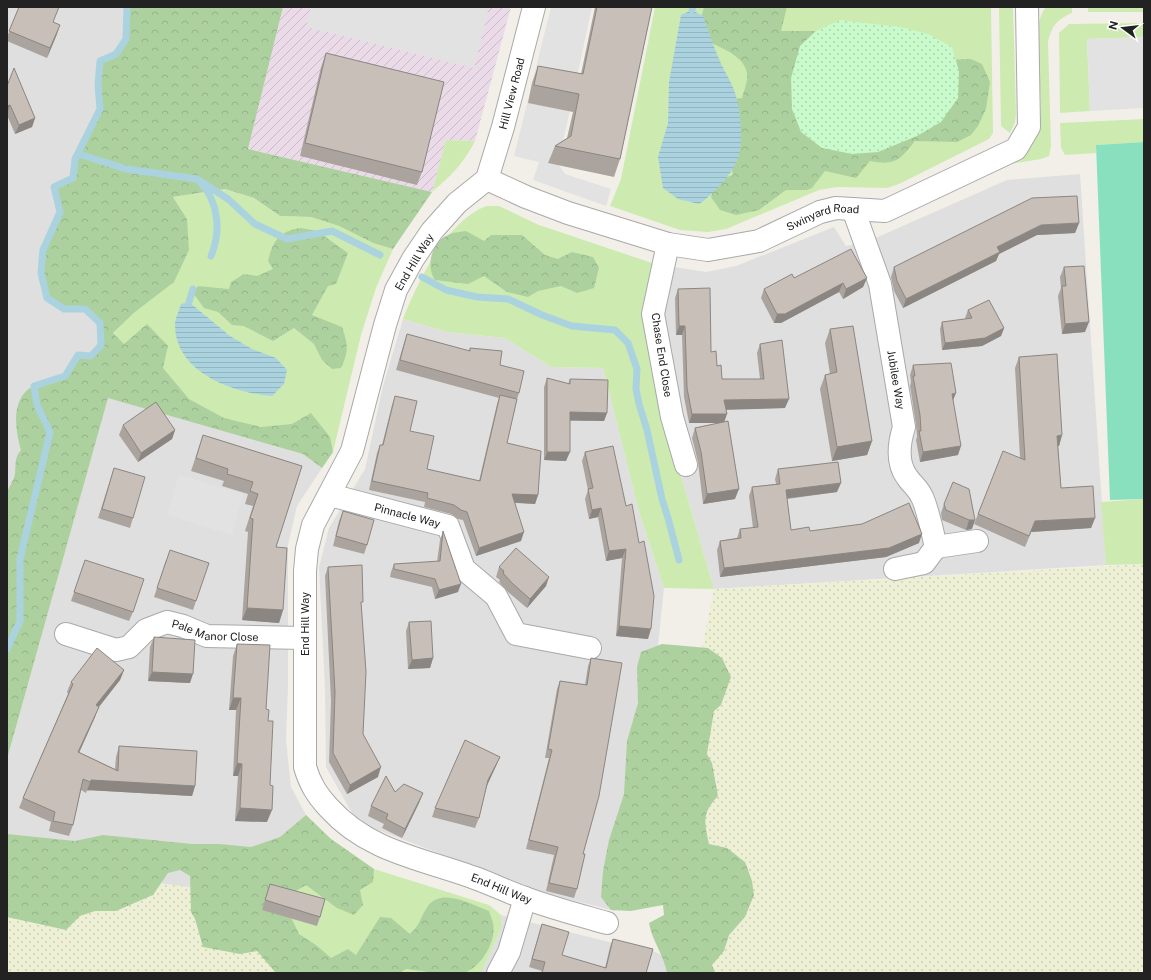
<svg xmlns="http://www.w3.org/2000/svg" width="1151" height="980" viewBox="0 0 1151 980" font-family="'Public Sans',sans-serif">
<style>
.residential{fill:#e0dfdf}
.industrial{fill:url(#industrial-furrows)}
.farmland{fill:url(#farmland-dots)}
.grass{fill:#cdebb0}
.forest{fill:url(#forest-crowns)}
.park{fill:url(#park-dots)}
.pitch{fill:#88e0be}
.parking{fill:#e2e2e2}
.water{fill:url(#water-rules)}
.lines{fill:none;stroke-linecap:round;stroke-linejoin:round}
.stream{stroke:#aad3df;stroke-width:7}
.minor-casing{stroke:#a9a9a9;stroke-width:24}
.minor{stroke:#fff;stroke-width:22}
.wall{fill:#aba49e}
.shaded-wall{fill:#8b8681}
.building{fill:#c7bfb8;stroke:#8b8681}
.labels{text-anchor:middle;stroke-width:3;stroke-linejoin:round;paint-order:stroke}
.street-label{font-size:11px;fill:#222;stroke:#fff}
</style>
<defs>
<pattern id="industrial-furrows" width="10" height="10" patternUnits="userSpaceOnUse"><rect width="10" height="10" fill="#ebdbe8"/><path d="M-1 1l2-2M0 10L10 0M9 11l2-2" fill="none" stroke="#c9bcc7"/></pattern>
<pattern id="farmland-dots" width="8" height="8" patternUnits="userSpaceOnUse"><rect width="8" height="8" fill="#eef0d5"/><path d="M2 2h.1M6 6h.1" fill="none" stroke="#ccceb7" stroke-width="1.8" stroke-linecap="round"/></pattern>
<pattern id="forest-crowns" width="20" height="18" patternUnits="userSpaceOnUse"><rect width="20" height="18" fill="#add19e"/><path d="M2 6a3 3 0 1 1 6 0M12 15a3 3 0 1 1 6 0" fill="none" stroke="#95b388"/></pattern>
<pattern id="park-dots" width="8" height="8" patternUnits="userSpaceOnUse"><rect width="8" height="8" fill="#c8facc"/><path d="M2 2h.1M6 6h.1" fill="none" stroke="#acd6af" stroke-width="1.8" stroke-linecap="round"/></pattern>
<pattern id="water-rules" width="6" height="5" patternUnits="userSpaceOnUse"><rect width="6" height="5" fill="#aad3df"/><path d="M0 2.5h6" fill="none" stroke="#92b5bf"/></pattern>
</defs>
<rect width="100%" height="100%" fill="#f2efe9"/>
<!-- residential -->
<path class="residential" d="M 7,7 L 127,7 L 128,13 L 126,39 L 98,85 L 99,111 L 75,162 L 73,178 L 54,187 L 60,212 L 43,250 L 64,309 L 85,309 L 100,323 L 101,345 L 91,356 L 78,355 L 65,376 L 7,649 Z
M 1080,174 L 1106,565 L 714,589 L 675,455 L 655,264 L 706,272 L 736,266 L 834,227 L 846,246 L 871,240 L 1007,180 Z
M 403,319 L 447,332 L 505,338 L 551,367 L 603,368 L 639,512 L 664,588 L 650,721 L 615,911 L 541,892 L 357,822 L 326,767 L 325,689 L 319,567 L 329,528 L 365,469 L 383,386 Z
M 108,397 L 303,454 L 322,468 L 297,506 L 288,545 L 288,686 L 286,740 L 291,787 L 306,815 L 331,839 L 267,898 L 7,862 L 7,759 Z
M 501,915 L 625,946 L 653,951 L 674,961 L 671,973 L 481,973 L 501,929 Z"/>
<!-- industrial -->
<path class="industrial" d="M 283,7 L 511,7 L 475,141 L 446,140 L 432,192 L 248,149 Z"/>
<!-- farmland -->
<path class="farmland" d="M 1144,564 L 1144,973 L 671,973 L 701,653 L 714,589 Z
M 7,862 L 267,898 L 316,973 L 7,973 Z"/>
<!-- grass -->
<path class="grass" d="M 655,7 L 991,7 L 993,133 L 989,139 L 899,184 L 887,188 L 837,187 L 819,190 L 726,229 L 708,232 L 680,230 L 610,206 L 621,179 Z
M 999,7 L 1013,7 L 1016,114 L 1015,122 L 1010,133 L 1001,126 Z
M 1046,7 L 1072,7 L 1072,13 C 1057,19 1051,27 1048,43 L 1051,146 L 1049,156 L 1041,159 L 1010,164 C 1019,158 1029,152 1034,141 C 1053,108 1024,33 1046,7 Z
M 1088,7 L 1144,7 L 1144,12 L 1088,12 Z
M 1144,23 L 1144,37 L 1087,39 L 1090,111 L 1060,113 L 1059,33 L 1069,24 Z
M 1144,119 L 1144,142 L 1096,145 L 1096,153 L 1065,155 L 1061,148 L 1060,123 Z
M 446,140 L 475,141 C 463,164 451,176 432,192 Z
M 225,189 L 254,198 L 280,216 L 311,217 L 339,226 L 373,243 L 393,249 L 376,288 L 361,335 L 333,452 L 322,468 L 303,454 L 108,397 L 101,345 L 135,312 L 187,219 L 173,197 Z
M 486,206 L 499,206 L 539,225 L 655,264 L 675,455 L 714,589 L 664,588 L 639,512 L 603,368 L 551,367 L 505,338 L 447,332 L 403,319 C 418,281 446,222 486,206 Z
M 1144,499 L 1144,564 L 1106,565 L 1101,502 Z
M 331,839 L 374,869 L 489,905 L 501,915 L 501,929 L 481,973 L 316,973 L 269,878 Z"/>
<!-- forest -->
<path class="forest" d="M 127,7 L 283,7 L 248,149 L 432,192 L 393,249 L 373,243 L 339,226 L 311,217 L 280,216 L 254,198 L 225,189 L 173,197 L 187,219 L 189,250 L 174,282 L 135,312 L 113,333 L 124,344 L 147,324 L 168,346 L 163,368 L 189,399 L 224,418 L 261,427 L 292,424 L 311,413 L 330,437 L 333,452 L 322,468 L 303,454 L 108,398 L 7,759 L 7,492 C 9,487 14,480 15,474 C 16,465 14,458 21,450 C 15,429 10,397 35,385 C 44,381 55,379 65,376 L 78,355 L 91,356 L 101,344 L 100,323 L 85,309 L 64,309 L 47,298 L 41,273 L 43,250 L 60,212 L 54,187 L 73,177 L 75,162 L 99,111 L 100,61 L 116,54 L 126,39 Z
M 704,7 L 787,7 L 781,31 L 816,31 L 832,42 L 941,60 L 971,59 L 982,64 L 990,82 L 986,109 L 978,126 L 971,135 L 957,142 L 915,141 C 900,160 895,166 870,161 L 856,178 L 825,171 L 812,188 L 807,190 L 786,190 L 759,210 L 736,215 L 720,210 L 711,197 L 717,180 L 733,175 L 729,159 L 733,99 L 742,98 C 743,93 746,86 747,80 C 750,57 722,49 706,40 L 701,18 Z
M 301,228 L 317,231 L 348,253 L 336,284 L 328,286 L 312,315 L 342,327 C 348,344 349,351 341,368 L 332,369 L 322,360 L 314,344 L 294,328 L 273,341 L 244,326 L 232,325 L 218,312 L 204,308 L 193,293 L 198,286 L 229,289 L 231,282 L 244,274 L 257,276 L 273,269 L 268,261 C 273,241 279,231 301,228 Z
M 466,231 L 484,241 L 491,235 L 522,235 L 545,255 L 558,259 L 572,252 L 593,257 L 599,268 L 594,288 L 577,293 L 561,286 L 538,291 L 528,297 L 507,292 L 484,276 L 468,284 L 435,280 C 425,265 432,241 450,234 C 455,232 461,232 466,231 Z
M 662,644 L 708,648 L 722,658 L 731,677 L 721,705 L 714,711 L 707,754 L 712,763 L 718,796 C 702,813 704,821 709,844 L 727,848 L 745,862 L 752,881 L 754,895 L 745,917 L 729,935 L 724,951 L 712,965 L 715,973 L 667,973 C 664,955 652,941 649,923 L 664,915 L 663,905 L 631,911 L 611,910 L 601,897 L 603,871 L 609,840 L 624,794 L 627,741 L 638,703 L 637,667 L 641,652 Z
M 306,815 L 331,839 L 374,869 L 373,882 L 360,890 L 363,905 L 354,915 L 337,908 L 306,885 L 296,891 L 290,902 L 289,913 L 299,934 L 316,945 L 331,958 L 348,949 L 356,955 L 380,917 L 391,918 L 410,934 C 421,924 420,917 428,906 C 442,887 473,905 489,911 C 490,915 492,919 493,923 C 497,941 481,967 464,973 C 451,977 419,970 406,969 L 400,973 L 276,973 L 257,951 L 240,954 L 203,947 L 195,919 L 191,912 L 190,876 L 180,870 L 168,873 L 153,895 L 116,911 L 95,911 L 80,916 L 66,930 L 7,917 L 7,834 L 75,841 L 103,835 L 192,844 L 219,844 L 251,847 L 280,837 Z"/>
<!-- park -->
<path class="park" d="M 840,20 L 901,27 L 928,34 L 952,47 L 959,71 L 958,98 L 941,122 L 917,136 L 878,152 L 852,154 L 822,148 L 801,132 L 792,109 L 791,78 L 800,46 L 816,31 Z"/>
<!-- pitch -->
<path class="pitch" d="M 1144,142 L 1144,499 L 1110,500 L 1096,145 Z"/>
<!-- parking -->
<path class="parking" d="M 311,7 L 489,7 L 474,68 L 306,27 Z
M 551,7 L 592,7 L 560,156 L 555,159 L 565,174 L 611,189 L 606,206 L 533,180 L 539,162 L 514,156 Z
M 1144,37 L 1144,108 L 1090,111 L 1087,39 Z
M 179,475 L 243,494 L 232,535 L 167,515 Z"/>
<!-- water -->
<path class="water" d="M 692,10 L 703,16 C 708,30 713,45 719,59 C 725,73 734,85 737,100 C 741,114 742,142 739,155 C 735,172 713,195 699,204 L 678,199 L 663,188 L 658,157 L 668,123 L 669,82 L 681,15 Z
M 189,302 L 230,336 L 252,349 L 276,358 L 287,370 L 284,384 L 272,396 C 232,393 175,372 175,325 C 175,318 179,311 181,304 Z"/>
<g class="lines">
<!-- stream -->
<path class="stream" d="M 692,10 L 693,7
M 79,154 L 126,169 L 197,179 L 228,199 L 255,224 L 287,239 L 332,231 L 380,255
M 201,183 C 219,203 221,232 211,256
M 422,277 L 446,290 L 477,297 L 508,299 L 542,315 L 572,326 L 615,330 L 628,343 L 637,369 L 636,389 L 639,404 L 647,430 L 662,499 L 668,518 L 679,560
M 189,302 L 193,289
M 7,649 L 20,621 L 20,559 L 50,432 L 37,405 L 34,386 L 65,376 L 78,355 L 91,356 L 101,345 L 100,323 L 85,309 L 64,309 L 47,298 L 41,273 L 43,250 L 60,212 L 54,187 L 73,178 L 75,159 L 100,109 L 98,85 L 100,61 L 116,54 L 126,39 L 127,7"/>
<!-- minor casing -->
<g class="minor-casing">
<g id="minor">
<path id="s1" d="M 487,179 L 457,203 L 432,231 L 413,259 L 396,290 L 385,325 L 352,451 L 313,525 L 307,549 L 305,571 L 305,767 C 310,784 317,795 329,808 C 368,851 419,858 472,877 C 490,883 507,892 525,898 C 552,908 579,915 607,923"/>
<path id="s2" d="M 487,179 L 526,197 L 568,213 L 668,244 L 708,250 L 759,241 L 820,212 L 836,208 L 885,211 L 1016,149 L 1029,127 L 1027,7"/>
<path id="s3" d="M 487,179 L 503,127 L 534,7"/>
<path id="s4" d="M 853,209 L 880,284 L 904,427 C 899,443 896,462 907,477 C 913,486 918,487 923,499 C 929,514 932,531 936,547"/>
<path d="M 668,244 L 653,314 L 672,417 L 686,465"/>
<path id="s5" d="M 330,495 L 448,526 L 464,569 L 496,596 L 516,634 L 590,648"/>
<path d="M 936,547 L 977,541"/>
<path d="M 895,569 L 924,563 L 936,547"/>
<path id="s6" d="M 66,634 L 116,650 L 129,647 L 146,630 L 167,622 L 183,626 L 207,636 L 304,638"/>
<path d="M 498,973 L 509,952 L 525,898"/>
</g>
</g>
<!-- minor -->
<use href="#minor" class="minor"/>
</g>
<!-- wall -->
<path class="wall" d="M 19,7 L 54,22 L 57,34 L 47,58 L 7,41 L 7,37 Z
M 595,7 L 652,7 L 620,159 L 614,177 L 548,163 L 555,146 L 567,138 L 573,112 L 528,103 L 532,83 L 538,66 L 581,74 Z
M 326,53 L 422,172 L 417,185 L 300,156 L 321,67 Z
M 7,86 L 35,118 L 32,127 L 15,134 L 7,115 Z
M 1079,223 L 1075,233 L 1037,235 L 999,254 L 996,261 L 903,308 L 894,291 L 891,277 L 894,267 Z
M 1064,267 L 1085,332 L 1062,334 L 1058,296 L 1061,288 L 1060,277 Z
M 794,278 L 867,278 L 863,287 L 843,299 L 839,292 L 781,323 L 774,323 L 761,298 L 764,289 Z
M 678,289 L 711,352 L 717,366 L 722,379 L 760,379 L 757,353 L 760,344 L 785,408 L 726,409 L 724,422 L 735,499 L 703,504 L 698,462 L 692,438 L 695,428 L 718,423 L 689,423 L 684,397 L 682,335 L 676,335 L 675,298 Z
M 968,310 L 1004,328 L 1001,336 L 982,346 L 942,350 L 940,329 L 942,322 L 966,319 L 965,318 Z
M 830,329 L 872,441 L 867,455 L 832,461 L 820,389 L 825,375 L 830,374 L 825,343 Z
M 407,334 L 469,351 L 470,348 L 500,365 L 519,393 L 517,399 L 507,443 L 538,495 L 535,504 L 515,503 L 521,541 L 476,556 L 463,520 L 458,519 L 451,514 L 424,507 L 425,502 L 369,490 L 377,453 L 380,445 L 382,445 L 392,405 L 395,396 L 410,431 L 427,469 L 479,481 L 497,404 L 499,398 L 396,370 L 404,343 Z
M 1019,357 L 1062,435 L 1059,446 L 1058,446 L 1061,488 L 1095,518 L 1091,528 L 1031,532 L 1025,547 L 974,524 L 978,514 L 1020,458 L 1015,368 Z
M 913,365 L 953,401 L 958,455 L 920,462 L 916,440 L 917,437 L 916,425 L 910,386 L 911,382 L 910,375 Z
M 547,378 L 568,384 L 570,379 L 607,413 L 604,421 L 570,421 L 566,461 L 544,460 L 544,387 Z
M 123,425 L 175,430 L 172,439 L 138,462 L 119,435 Z
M 203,435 L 302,466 L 276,547 L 283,610 L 279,623 L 242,620 L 248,532 L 245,531 L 253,506 L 245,504 L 248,494 L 222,486 L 224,481 L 191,471 Z
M 613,446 L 648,639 L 616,636 L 622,558 L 606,561 L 598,517 L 589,519 L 585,499 L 588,490 L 582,461 L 585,452 Z
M 114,468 L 133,518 L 130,528 L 98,518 Z
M 778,469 L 837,492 L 787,499 L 791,530 L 810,531 L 919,543 L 886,557 L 720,577 L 717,550 L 720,541 L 737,538 L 740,529 L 753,528 L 749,496 L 752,487 L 776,484 L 775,479 Z
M 969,489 L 972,529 L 966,530 L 942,520 L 941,513 L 944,504 Z
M 343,511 L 367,545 L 364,554 L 333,546 L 339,521 Z
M 443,531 L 458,592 L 435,599 L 432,587 L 390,577 L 391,572 L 394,564 L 437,562 L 440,540 Z
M 166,560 L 196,601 L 193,610 L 154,597 Z
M 328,567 L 361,608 L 363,734 L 378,777 L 347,794 L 329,762 L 331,701 L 325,576 Z
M 499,567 L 546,586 L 527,608 L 508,592 L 499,582 L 500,580 L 496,577 Z
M 82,569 L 133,612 L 129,621 L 71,601 Z
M 409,622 L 433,658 L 430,668 L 408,669 L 406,631 Z
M 154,637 L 190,683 L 148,681 L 150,647 Z
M 237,644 L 266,709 L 268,721 L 267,822 L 235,821 L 238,776 L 233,776 L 236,710 L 229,710 L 233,656 Z
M 591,658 L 583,854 L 577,889 L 574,898 L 546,891 L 554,855 L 526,849 L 549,758 L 545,758 L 557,689 L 560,681 L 585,685 L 588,666 Z
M 124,670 L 120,680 L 98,708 L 95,717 L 79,752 L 115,769 L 116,757 L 119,746 L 195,786 L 192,796 L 87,790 L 86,793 L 81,790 L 73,825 L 69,836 L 49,831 L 51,822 L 19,808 L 23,798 L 68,694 L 67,692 L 71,682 Z
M 500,757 L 496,766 L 487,785 L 479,818 L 475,828 L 432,817 L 435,808 Z
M 395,792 L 423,793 L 419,803 L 402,838 L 382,828 L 384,824 L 368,816 L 371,806 Z
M 270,884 L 320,917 L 317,926 L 262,910 Z
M 542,924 L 562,955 L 605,968 L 610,947 L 613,939 L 646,973 L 541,973 L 542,971 L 529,967 Z"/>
<!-- shaded-wall -->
<path class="shaded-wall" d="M 60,25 L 57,34 L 47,58 L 50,48 Z
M 10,105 L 7,114 L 7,106 Z
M 35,118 L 32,127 L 15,134 L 19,125 Z
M 1079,223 L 1075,233 L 1037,235 L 999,254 L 996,261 L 903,308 L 906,299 L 997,247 L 1041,225 Z
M 867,278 L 863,287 L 843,299 L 846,289 Z
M 843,283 L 839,292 L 781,323 L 774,323 L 777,314 Z
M 1089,322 L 1085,332 L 1062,334 L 1065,324 Z
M 679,326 L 685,326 L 682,335 L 676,335 Z
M 1004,328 L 1001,336 L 982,346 L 942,350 L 945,343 Z
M 956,393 L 952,403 L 952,394 Z
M 789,399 L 785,408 L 721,410 L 724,400 Z
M 570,412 L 607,413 L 604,421 L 566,420 Z
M 692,414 L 727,414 L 724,423 L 689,423 Z
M 175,430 L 172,439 L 138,462 L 141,453 Z
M 1062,435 L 1059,446 L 1053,446 L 1057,436 Z
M 872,441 L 867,455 L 832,461 L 837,447 Z
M 961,446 L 958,455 L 920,462 L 923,452 Z
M 547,452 L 570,452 L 566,461 L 544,460 Z
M 841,483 L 837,492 L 782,499 L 786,490 Z
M 739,489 L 735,499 L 703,504 L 707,494 Z
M 512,494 L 538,495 L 535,504 L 508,502 Z
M 601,508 L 598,517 L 589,519 L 592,510 Z
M 1095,518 L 1091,528 L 1031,532 L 1025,547 L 1035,521 Z
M 969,520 L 975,520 L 972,529 L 966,530 Z
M 524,532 L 521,541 L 476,556 L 479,548 Z
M 922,534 L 919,543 L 886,557 L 720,577 L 724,568 Z
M 626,549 L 622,558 L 606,561 L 609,551 Z
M 549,577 L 546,586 L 527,608 L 530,599 Z
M 461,584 L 458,592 L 435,599 L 439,590 Z
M 247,608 L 283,610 L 279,623 L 242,620 Z
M 619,626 L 651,629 L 648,639 L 616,636 Z
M 433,658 L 430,668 L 408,669 L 412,660 Z
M 124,670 L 120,680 L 98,708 L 95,717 L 75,762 L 96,705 Z
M 152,672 L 193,674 L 190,683 L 148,681 Z
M 233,698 L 241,698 L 236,710 L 229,710 Z
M 500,757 L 496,766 L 485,790 L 488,780 Z
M 237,763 L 242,764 L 238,776 L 233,776 Z
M 381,767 L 378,777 L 347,794 L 350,785 Z
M 91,780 L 195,786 L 192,796 L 87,790 L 86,793 Z
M 423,793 L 419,803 L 402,838 L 405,829 Z
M 240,808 L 272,810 L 267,822 L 235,821 Z"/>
<!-- building -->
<path class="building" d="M 19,7 L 59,7 L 53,22 L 60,25 L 50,48 L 9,31 Z
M 597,7 L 652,7 L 620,159 L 555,146 L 571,136 L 579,94 L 534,85 L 538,66 L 583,74 Z
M 326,53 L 444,82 L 422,172 L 305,143 Z
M 14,68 L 35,118 L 19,125 L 10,105 L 7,106 L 7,86 Z
M 1077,196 L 1079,223 L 1041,225 L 997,247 L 1000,252 L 906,299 L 897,281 L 894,267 L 1032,198 Z
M 851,249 L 867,278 L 846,289 L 843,283 L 785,314 L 777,314 L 764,289 L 792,274 L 794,278 Z
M 1084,266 L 1089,322 L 1065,324 L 1062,286 L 1066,286 L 1064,267 Z
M 710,288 L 711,352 L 716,351 L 717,366 L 721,365 L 722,379 L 764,379 L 760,344 L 782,340 L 789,399 L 724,400 L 727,414 L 692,414 L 687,388 L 685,326 L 679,326 L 678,289 Z
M 989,300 L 1004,328 L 985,338 L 945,343 L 942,322 L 972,318 L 968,310 Z
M 853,326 L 872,441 L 837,447 L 825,375 L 837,372 L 830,329 Z
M 407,334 L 470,351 L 470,348 L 502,351 L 500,365 L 524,371 L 519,393 L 400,360 Z
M 1057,354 L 1062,435 L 1057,436 L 1061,488 L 1093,486 L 1095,518 L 1035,521 L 1029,536 L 978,514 L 1003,451 L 1025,460 L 1019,357 Z
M 951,363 L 956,393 L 952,394 L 961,446 L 923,452 L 919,431 L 921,431 L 920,415 L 913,376 L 915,376 L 913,365 Z
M 547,378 L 570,384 L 570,379 L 608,380 L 607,413 L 570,412 L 570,452 L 547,452 Z
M 500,395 L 517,399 L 507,443 L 541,451 L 538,495 L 512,494 L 524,532 L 479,548 L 467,512 L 461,510 L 454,505 L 427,498 L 428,493 L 372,481 L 380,445 L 383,445 L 395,396 L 417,401 L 410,431 L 434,436 L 427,469 L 480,481 Z
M 156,402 L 175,430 L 141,453 L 123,425 Z
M 728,421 L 739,489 L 707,494 L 701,452 L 695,428 Z
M 203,435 L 302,466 L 276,547 L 287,548 L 283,610 L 247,608 L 253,519 L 250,518 L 258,494 L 250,491 L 253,482 L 227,474 L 228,469 L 196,458 Z
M 613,446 L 626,506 L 632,504 L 639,543 L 644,541 L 654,596 L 651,629 L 619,626 L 626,549 L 609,551 L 601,508 L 592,510 L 588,489 L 593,488 L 585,452 Z
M 838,462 L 841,483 L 786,490 L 791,530 L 809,527 L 810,531 L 862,524 L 909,503 L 922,534 L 889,548 L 724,568 L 720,541 L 741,538 L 740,529 L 758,527 L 752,487 L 780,484 L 778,469 Z
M 114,468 L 145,477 L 133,518 L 102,509 Z
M 953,482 L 969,489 L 975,520 L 969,520 L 946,510 L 944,504 Z
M 343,511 L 374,520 L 367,545 L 336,536 Z
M 443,531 L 461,584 L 439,590 L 435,579 L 394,569 L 394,564 L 440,561 Z
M 516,548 L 549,577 L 530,599 L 512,583 L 503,573 L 504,571 L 499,567 Z
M 170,550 L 209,563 L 196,601 L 157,588 Z
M 85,560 L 144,579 L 133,612 L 74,592 Z
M 362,565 L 363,602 L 361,602 L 366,672 L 363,734 L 381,767 L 350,785 L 333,753 L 335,692 L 328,567 Z
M 431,621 L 433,658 L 412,660 L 409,622 Z
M 154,637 L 195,640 L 193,674 L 152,672 Z
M 237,644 L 270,645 L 266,709 L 269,710 L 268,721 L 273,721 L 270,785 L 273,786 L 272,810 L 240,808 L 242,764 L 237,763 L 241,698 L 233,698 Z
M 97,648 L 124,670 L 96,705 L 99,707 L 78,752 L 118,771 L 119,746 L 197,751 L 195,786 L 91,780 L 90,782 L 83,779 L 73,825 L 53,821 L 55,812 L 23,798 L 73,684 L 71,682 Z
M 591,658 L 622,663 L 599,796 L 583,854 L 585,854 L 577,889 L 549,883 L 558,847 L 529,840 L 552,750 L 548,749 L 560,681 L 587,685 Z
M 465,740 L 500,757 L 488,780 L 479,818 L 435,808 Z
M 386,776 L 395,792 L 404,784 L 423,793 L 405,829 L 386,819 L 388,814 L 371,806 Z
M 270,884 L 325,899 L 320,917 L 265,900 Z
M 542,924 L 569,932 L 562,955 L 606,968 L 613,939 L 653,949 L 646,973 L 542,973 L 545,962 L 532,959 Z"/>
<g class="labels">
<!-- street labels -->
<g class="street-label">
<text dy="4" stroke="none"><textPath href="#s3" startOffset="89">Hill View Road</textPath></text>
<text dy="4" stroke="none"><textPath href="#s2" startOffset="354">Swinyard Road</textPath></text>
<text transform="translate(414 262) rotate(-59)" y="4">End Hill Way</text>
<text transform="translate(662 355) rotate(81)" y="4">Chase End Close</text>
<text dy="4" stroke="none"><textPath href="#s4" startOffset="177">Jubilee Way</textPath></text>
<text dy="4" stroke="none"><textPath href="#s5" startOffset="80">Pinnacle Way</textPath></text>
<text transform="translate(305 624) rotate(-90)" y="4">End Hill Way</text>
<text dy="4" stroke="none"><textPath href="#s6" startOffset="162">Pale Manor Close</textPath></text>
<text dy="4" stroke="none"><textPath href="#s1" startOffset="879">End Hill Way</textPath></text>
</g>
</g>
<!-- border -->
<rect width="1151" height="980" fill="none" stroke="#222222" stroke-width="16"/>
<!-- north arrow -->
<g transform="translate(1123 28) rotate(285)" stroke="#ffffff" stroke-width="3" paint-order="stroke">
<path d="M0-3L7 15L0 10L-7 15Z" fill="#222222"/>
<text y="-6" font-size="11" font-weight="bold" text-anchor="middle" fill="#222222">N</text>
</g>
</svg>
